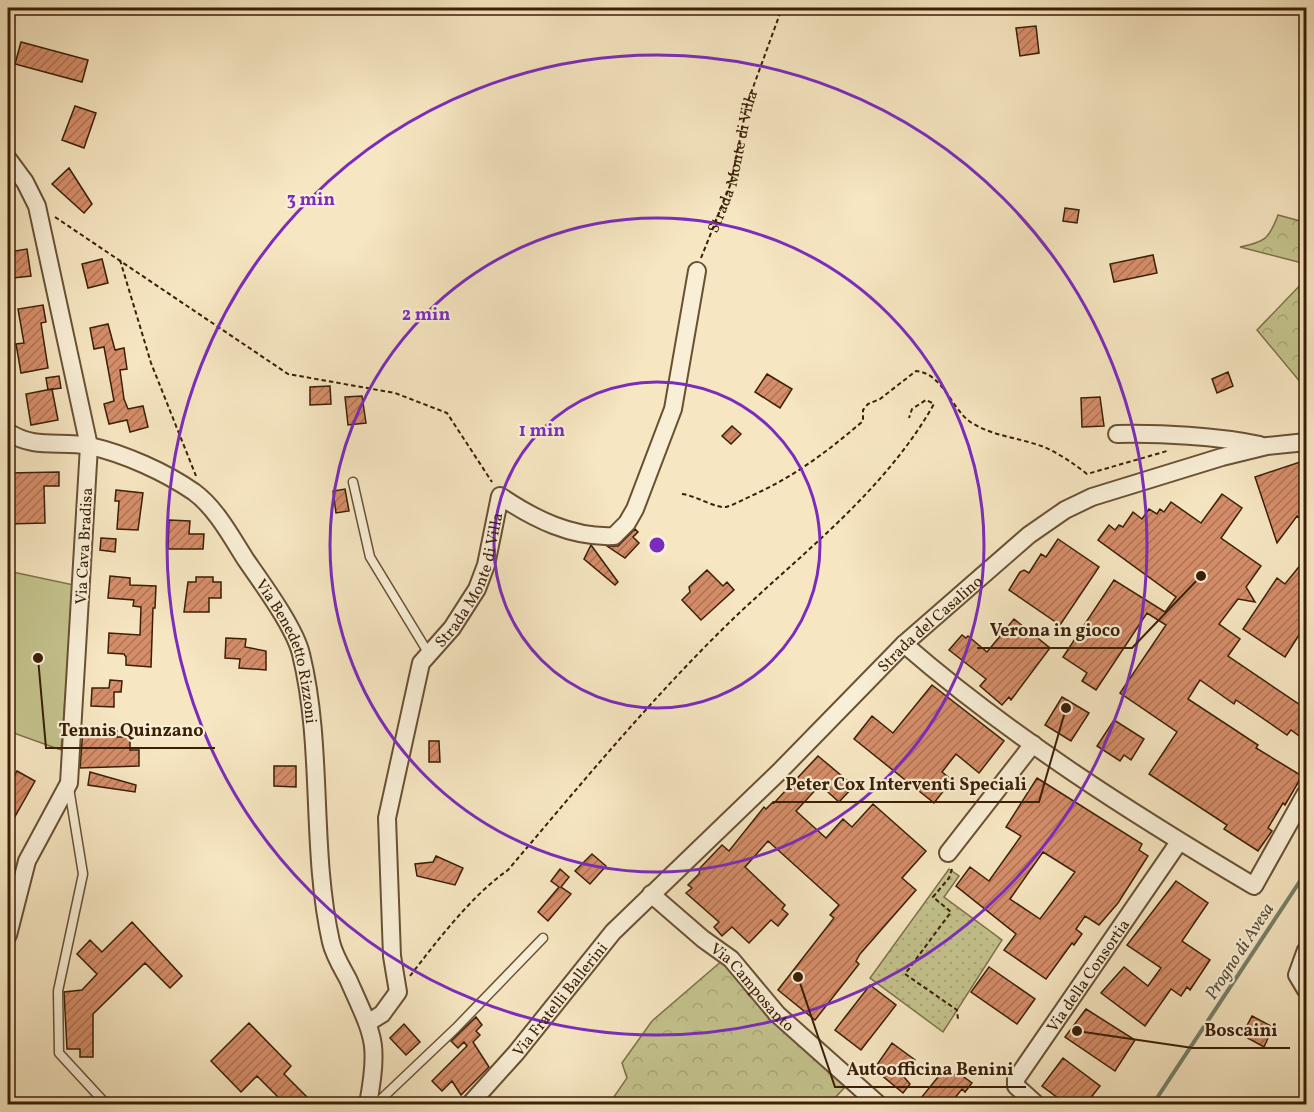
<svg xmlns="http://www.w3.org/2000/svg" width="1314" height="1112" viewBox="0 0 1314 1112" font-family="Vollkorn,serif">
<style>
.grass{fill:url(#grass-dots);stroke:#7f7149;stroke-width:1.5}
.forest{fill:url(#forest-crowns);stroke:#7f7149;stroke-width:1.5}
.garden{fill:#c4c38d;stroke:#7f7149;stroke-width:1.5}
.lines{fill:none;stroke-linecap:round;stroke-linejoin:round}
.stream{stroke:#75806c;stroke-width:4}
.building{fill:url(#building-hatch);stroke:#3a1f05;stroke-width:1.5;fill-rule:evenodd}
.service-casing{stroke:#695134;stroke-width:11}
.minor-casing{stroke:#695134;stroke-width:20}
.path{stroke:#3a1f05;stroke-width:2;stroke-dasharray:4.5 3;stroke-linecap:butt}
.service{stroke:#f9efd7;stroke-width:8}
.minor{stroke:#f9efd7;stroke-width:16}
.ring{fill:none;stroke:#7b2cbf;stroke-width:3}
.labels{text-anchor:middle;stroke-width:4.5;stroke-linejoin:round;paint-order:stroke}
.street-label{font-size:16px;fill:#3a1f05;stroke:#f9efd7}
.water-label{font-size:18px;font-style:italic;fill:#584f39;stroke:#f9efd7}
.centre{fill:#7b2cbf;stroke:#f9efd7;stroke-width:3}
.ring-label{font-size:18px;text-anchor:middle;font-weight:bold;fill:#7b2cbf;stroke:#f9efd7;stroke-width:4.5;stroke-linejoin:round;paint-order:stroke}
.leader{fill:none;stroke:#3a1f05;stroke-width:2}
.callout-dot{fill:#3a1f05;stroke:#f9efd7;stroke-width:2}
.callout-label{font-size:18px;text-anchor:middle;font-weight:bold;fill:#3a1f05;stroke:#f9efd7;stroke-width:4.5;stroke-linejoin:round;paint-order:stroke}
</style>
<defs>
<pattern id="grass-dots" width="8" height="8" patternUnits="userSpaceOnUse" patternTransform="scale(1.5)"><rect width="8" height="8" fill="#c4c38d"/><path d="M2 2h.1M6 6h.1" fill="none" stroke="#a9a778" stroke-width="1.8" stroke-linecap="round"/></pattern>
<pattern id="forest-crowns" width="20" height="18" patternUnits="userSpaceOnUse" patternTransform="scale(1.5)"><rect width="20" height="18" fill="#c4c38d"/><path d="M2 6a3 3 0 1 1 6 0M12 15a3 3 0 1 1 6 0" fill="none" stroke="#a9a778"/></pattern>
<pattern id="building-hatch" width="6" height="6" patternUnits="userSpaceOnUse" patternTransform="scale(1.5)"><rect width="6" height="6" fill="#d68e6a"/><path d="M-1 1l2-2M0 6l6-6M5 7l2-2" fill="none" stroke="#af7355"/></pattern>
</defs>
<rect width="100%" height="100%" fill="#f6e6c1"/>
<filter id="stains"><feTurbulence type="fractalNoise" baseFrequency=".00333" numOctaves="4"/><feColorMatrix values="0 0 0 0 .2 0 0 0 0 .09 0 0 0 0 .02 0 0 0 .5 -.17"/></filter>
<radialGradient id="worn" r=".72"><stop offset=".6" stop-color="#630" stop-opacity="0"/><stop offset="1" stop-color="#630" stop-opacity=".3"/></radialGradient>
<!-- grass -->
<path class="grass" d="M 949,869 L 959,876 L 944,897 L 1002,940 L 943,1032 L 870,978 Z"/>
<!-- forest -->
<path class="forest" d="M 1278,215 L 1300,221 L 1306,227 L 1306,264 L 1240,247 C 1265,242 1269,239 1278,215 Z
M 1306,279 L 1306,389 L 1257,330 Z
M 724,959 L 848,1084 L 829,1104 L 609,1104 L 627,1078 L 622,1063 L 652,1021 Z"/>
<!-- garden -->
<path class="garden" d="M 8,571 L 74,585 L 61,750 L 8,731 Z"/>
<g class="lines">
<!-- stream -->
<path class="stream" d="M 1153,1104 L 1306,872"/>
</g>
<!-- building -->
<path class="building" d="M 1036,26 L 1039,53 L 1020,56 L 1016,28 Z
M 21,42 L 88,60 L 82,82 L 15,64 Z
M 75,106 L 96,113 L 84,148 L 62,140 Z
M 69,168 L 92,204 L 84,213 L 52,184 Z
M 1065,208 L 1079,210 L 1077,223 L 1063,221 Z
M 27,249 L 31,276 L 13,278 L 8,252 Z
M 1153,255 L 1157,273 L 1114,282 L 1110,264 Z
M 102,259 L 108,283 L 88,288 L 82,264 Z
M 43,305 L 46,322 L 41,323 L 48,368 L 21,373 L 16,344 L 24,343 L 18,309 Z
M 108,324 L 115,350 L 124,348 L 127,369 L 120,370 L 124,399 L 128,409 L 143,406 L 148,427 L 130,432 L 127,420 L 109,424 L 104,404 L 114,401 L 104,347 L 94,349 L 90,328 Z
M 1228,372 L 1233,386 L 1217,393 L 1212,379 Z
M 767,374 L 792,389 L 780,408 L 755,392 Z
M 59,376 L 61,388 L 48,390 L 46,378 Z
M 330,386 L 331,404 L 310,405 L 310,387 Z
M 52,389 L 58,420 L 31,425 L 26,394 Z
M 362,396 L 366,423 L 348,425 L 345,397 Z
M 1100,397 L 1104,426 L 1082,427 L 1081,398 Z
M 732,426 L 741,434 L 731,444 L 722,436 Z
M 1306,460 L 1306,523 L 1297,516 L 1277,543 L 1255,477 Z
M 59,472 L 59,486 L 44,486 L 45,523 L 8,524 L 8,473 Z
M 345,489 L 349,511 L 336,513 L 333,491 Z
M 116,490 L 143,493 L 138,530 L 117,529 L 119,501 L 115,501 Z
M 1222,494 L 1242,508 L 1221,538 L 1261,566 L 1246,587 L 1255,602 L 1238,599 L 1219,624 L 1240,639 L 1228,656 L 1306,709 L 1306,741 L 1291,730 L 1287,735 L 1236,700 L 1234,704 L 1200,680 L 1188,699 L 1258,745 L 1256,748 L 1302,776 L 1285,805 L 1283,803 L 1268,828 L 1272,831 L 1258,851 L 1224,829 L 1227,825 L 1149,774 L 1177,732 L 1120,693 L 1166,625 L 1147,613 L 1096,690 L 1082,681 L 1087,673 L 1063,657 L 1114,580 L 1165,612 L 1176,597 L 1098,540 L 1109,525 L 1115,530 L 1119,525 L 1123,527 L 1133,512 L 1142,519 L 1149,509 L 1157,514 L 1160,509 L 1164,512 L 1171,502 L 1201,523 Z
M 169,520 L 190,521 L 189,534 L 204,534 L 203,549 L 168,549 Z
M 635,529 L 638,532 L 633,537 L 639,543 L 625,558 L 607,546 L 618,546 Z
M 101,538 L 116,539 L 115,552 L 100,550 Z
M 1058,539 L 1099,567 L 1060,625 L 1009,590 L 1020,572 L 1024,570 L 1029,573 L 1041,554 L 1046,557 Z
M 591,545 L 618,582 L 615,585 L 584,559 Z
M 1306,558 L 1306,624 L 1285,657 L 1243,629 L 1277,578 L 1285,584 Z
M 707,570 L 723,586 L 727,582 L 734,590 L 701,620 L 682,600 L 690,592 L 689,587 Z
M 110,576 L 130,578 L 130,585 L 156,586 L 155,608 L 153,608 L 151,667 L 126,665 L 126,657 L 124,654 L 108,653 L 109,633 L 140,635 L 141,607 L 133,606 L 134,600 L 108,598 Z
M 196,577 L 213,577 L 213,582 L 221,582 L 221,598 L 209,598 L 209,612 L 184,612 L 188,582 L 196,582 Z
M 1014,619 L 1050,648 L 1011,700 L 1009,697 L 1002,705 L 980,686 L 986,679 L 949,650 L 962,635 L 966,638 L 968,636 L 987,652 Z
M 226,638 L 246,639 L 245,647 L 266,651 L 266,670 L 239,668 L 240,659 L 225,658 Z
M 110,680 L 122,681 L 121,692 L 114,692 L 114,707 L 91,706 L 92,688 L 109,688 Z
M 932,685 L 1004,741 L 979,773 L 956,754 L 942,772 L 952,780 L 934,803 L 854,739 L 872,716 L 893,733 Z
M 1062,697 L 1089,713 L 1071,741 L 1045,725 Z
M 1114,720 L 1144,739 L 1131,760 L 1124,755 L 1120,761 L 1097,746 Z
M 83,729 L 117,731 L 117,737 L 130,737 L 130,750 L 139,750 L 139,766 L 80,768 Z
M 429,741 L 439,741 L 440,762 L 429,762 Z
M 818,756 L 854,786 L 839,802 L 820,785 L 796,811 L 826,838 L 843,819 L 852,827 L 873,804 L 926,851 L 902,878 L 916,890 L 860,954 L 856,961 L 859,964 L 815,1020 L 778,990 L 834,918 L 830,915 L 839,905 L 768,841 L 745,867 L 785,905 L 782,909 L 788,914 L 778,926 L 771,920 L 749,943 L 732,927 L 722,936 L 714,927 L 719,922 L 686,893 L 692,888 L 688,885 L 699,874 L 700,868 L 722,845 L 729,851 L 764,807 L 766,809 L 773,802 L 774,803 Z
M 274,766 L 296,766 L 296,787 L 274,786 Z
M 17,771 L 35,781 L 8,829 L 8,787 Z
M 90,772 L 136,785 L 135,792 L 88,785 Z
M 1037,778 L 1142,844 L 1139,850 L 1148,856 L 1118,903 L 1099,925 L 1085,916 L 1076,929 L 1082,934 L 1074,945 L 1072,943 L 1046,979 L 1004,950 L 1016,934 L 956,886 L 970,867 L 989,881 L 1021,836 L 1006,827 ZM 1043,852 L 1075,872 L 1040,919 L 1010,899 Z
M 592,854 L 606,866 L 590,884 L 575,871 Z
M 436,856 L 463,868 L 455,885 L 417,876 L 415,864 L 433,862 Z
M 560,869 L 569,877 L 561,887 L 571,894 L 548,921 L 538,912 L 559,887 L 551,881 Z
M 1176,881 L 1208,903 L 1182,941 L 1210,960 L 1190,990 L 1187,987 L 1181,996 L 1171,989 L 1145,1026 L 1101,993 L 1124,967 L 1148,986 L 1161,968 L 1127,945 Z
M 132,922 L 182,976 L 170,988 L 145,963 L 93,1014 L 93,1057 L 80,1057 L 80,1049 L 67,1049 L 64,992 L 82,990 L 97,974 L 77,954 L 90,940 L 102,952 Z
M 989,967 L 1035,999 L 1017,1024 L 971,992 Z
M 870,985 L 896,1005 L 861,1050 L 835,1030 Z
M 1086,1009 L 1135,1040 L 1115,1071 L 1065,1037 Z
M 1252,1016 L 1273,1027 L 1264,1047 L 1242,1035 Z
M 476,1017 L 482,1025 L 476,1031 L 480,1035 L 473,1042 L 489,1067 L 461,1095 L 452,1081 L 442,1091 L 432,1081 L 467,1046 L 464,1042 L 458,1048 L 451,1041 Z
M 249,1023 L 291,1066 L 284,1074 L 314,1104 L 285,1104 L 257,1076 L 241,1092 L 211,1061 Z
M 404,1024 L 420,1042 L 406,1055 L 390,1038 Z
M 892,1043 L 915,1060 L 904,1077 L 910,1084 L 903,1093 L 874,1069 Z
M 1063,1058 L 1100,1086 L 1086,1104 L 1066,1104 L 1042,1086 Z
M 946,1067 L 955,1075 L 957,1072 L 972,1083 L 965,1092 L 962,1089 L 950,1104 L 929,1104 L 921,1098 Z"/>
<g class="lines">
<!-- service casing -->
<g class="service-casing">
<path id="service" d="M 353,482 L 370,557 L 429,654
M 69,788 L 83,874 L 58,991 L 59,1053 L 106,1104
M 376,1104 L 456,1028 L 543,938"/>
</g>
<!-- minor casing -->
<g class="minor-casing">
<g id="minor">
<path d="M 8,159 L 25,182 L 37,206 L 89,446 L 69,783 L 27,861 L 8,935"/>
<path id="s2" d="M 8,432 C 35,450 60,440 90,446 C 125,454 165,472 194,492 C 216,508 232,538 246,560 C 262,583 295,628 301,654 C 324,748 310,848 331,942 C 334,955 342,968 348,979 C 373,1036 380,1041 368,1104"/>
<path d="M 1117,434 C 1161,433 1216,436 1260,445"/>
<path d="M 904,644 C 1011,737 1133,814 1254,886 L 1306,793"/>
<path d="M 948,853 L 1033,744"/>
<path id="s3" d="M 651,894 L 703,939 L 731,959 L 777,1014 L 878,1104"/>
<path d="M 1306,950 L 1297,975 L 1306,990"/>
<path id="s4" d="M 369,1022 L 382,1014 L 398,992 L 392,956 L 387,818 L 421,663 L 452,628 L 477,589 L 486,565 L 500,496 C 534,519 572,538 614,536 L 627,523 L 635,509 L 673,409 L 697,271"/>
<path id="s5" d="M 470,1104 L 516,1053 L 613,932 L 779,772 L 904,644 L 1029,535 L 1065,510 L 1092,497 L 1222,457 L 1267,446 L 1306,442"/>
<path id="s6" d="M 1036,1104 L 1016,1086 L 1016,1079 L 1179,842"/>
</g>
</g>
<!-- path -->
<g class="path">
<path d="M 55,217 L 288,374 L 395,393 L 447,413 L 492,482"/>
<path id="s1" d="M 701,258 L 731,183 L 747,104 L 782,8"/>
<path d="M 120,260 L 151,363 L 196,476"/>
<path d="M 682,494 C 697,496 714,508 726,507 C 734,505 744,499 751,496 C 794,477 828,451 863,421 L 863,410 L 868,404 L 880,399 L 916,371 C 942,373 951,407 969,421 C 990,436 1021,438 1044,447 C 1060,454 1073,463 1087,474 L 1167,451"/>
<path d="M 952,869 L 949,878 L 933,897 L 951,912 L 905,974 L 957,1010 L 958,1020"/>
<path d="M 410,976 C 437,941 472,895 508,870 C 581,784 654,695 736,616 C 805,551 886,489 934,404 L 926,400 L 912,409 L 909,418"/>
</g>
<!-- service -->
<use href="#service" class="service"/>
<!-- minor -->
<use href="#minor" class="minor"/>
</g>
<!-- distance rings -->
<g class="ring">
<circle cx="657" cy="545" r="163"/>
<circle cx="657" cy="545" r="327"/>
<circle cx="657" cy="545" r="490"/>
</g>
<g class="labels">
<!-- street labels -->
<g class="street-label">
<text dy="6" stroke="none"><textPath href="#s1" startOffset="102">Strada Monte di Villa</textPath></text>
<text transform="translate(83 546) rotate(-87)" y="6">Via Cava Bradisa</text>
<text dy="6" stroke="none"><textPath href="#s4" startOffset="474">Strada Monte di Villa</textPath></text>
<text dy="6" stroke="none"><textPath href="#s5" startOffset="666">Strada del Casalino</textPath></text>
<text dy="6" stroke="none"><textPath href="#s2" startOffset="387">Via Benedetto Rizzoni</textPath></text>
<text dy="6" stroke="none"><textPath href="#s6" startOffset="160">Via della Consortia</textPath></text>
<text dy="6" stroke="none"><textPath href="#s3" startOffset="138">Via Camposanto</textPath></text>
<text dy="6" stroke="none"><textPath href="#s5" startOffset="138">Via Fratelli Ballerini</textPath></text>
</g>
<!-- water labels -->
<g class="water-label">
<text transform="translate(1239 951) rotate(-57)" y="6">Progno di Avesa</text>
</g>
</g>
<circle cx="657" cy="545" r="9" class="centre"/>
<g class="ring-label">
<text x="311" y="205">3 min</text>
<text x="426" y="320">2 min</text>
<text x="542" y="436">1 min</text>
</g>
<!-- callouts -->
<path class="leader" d="M1201 576L1132 648H977M38 658L46 748H215M1066 708L1039 802H773M1077 1031L1193 1048H1290M798 977L835 1087H1026"/>
<g class="callout-dot">
<circle cx="1201" cy="576" r="6"/>
<circle cx="38" cy="658" r="6"/>
<circle cx="1066" cy="708" r="6"/>
<circle cx="1077" cy="1031" r="6"/>
<circle cx="798" cy="977" r="6"/>
</g>
<g class="callout-label">
<text x="1055" y="636">Verona in gioco</text>
<text x="131" y="736">Tennis Quinzano</text>
<text x="906" y="790">Peter Cox Interventi Speciali</text>
<text x="1241" y="1036">Boscaini</text>
<text x="930" y="1075">Autoofficina Benini</text>
</g>
<!-- margin -->
<rect width="1314" height="1112" fill="none" stroke="#f6e6c1" stroke-width="30"/>
<rect x="9" y="9" width="1296" height="1094" fill="none" stroke="#3a1f05" stroke-width="3"/>
<rect x="15" y="15" width="1284" height="1082" fill="none" stroke="#3a1f05" stroke-width="1.5"/>
<rect width="100%" height="100%" filter="url(#stains)"/>
<rect width="100%" height="100%" fill="url(#worn)"/>
</svg>
